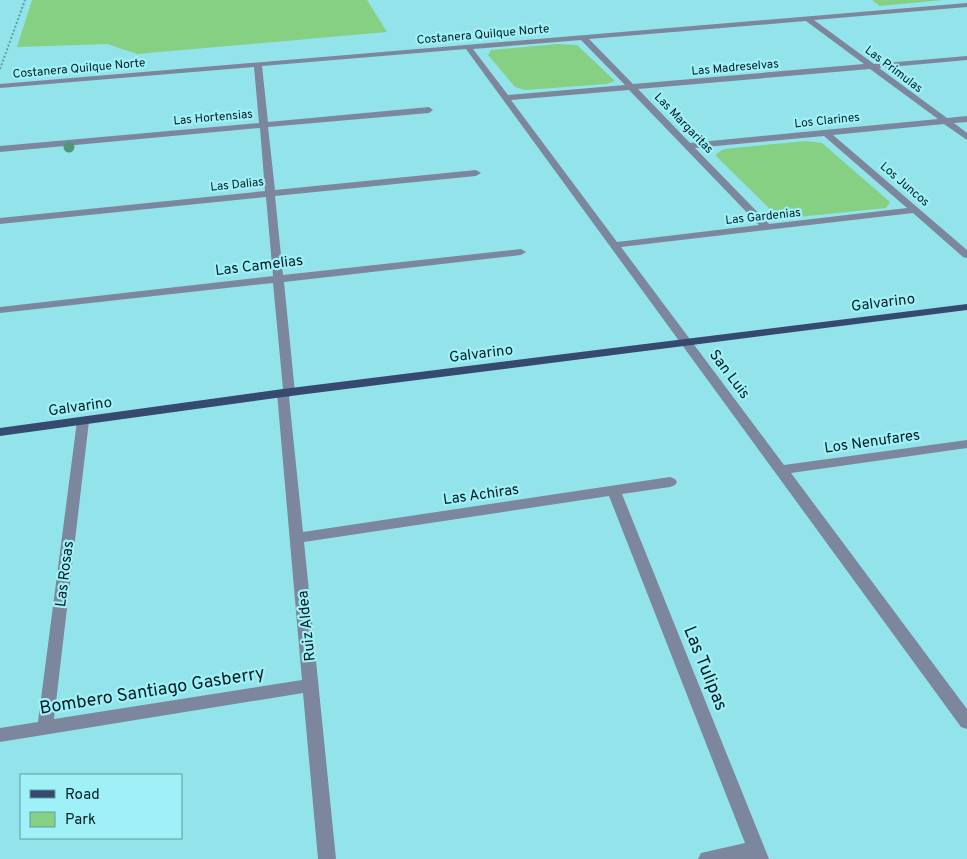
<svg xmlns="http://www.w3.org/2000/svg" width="967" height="859" viewBox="0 0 967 859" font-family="Overpass,sans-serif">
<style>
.green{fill:#85d083}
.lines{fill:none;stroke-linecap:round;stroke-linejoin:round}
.path{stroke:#609ea5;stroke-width:2;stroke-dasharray:2 2;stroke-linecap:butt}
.minor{fill:#7c879d;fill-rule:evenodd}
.major{fill:#36496e;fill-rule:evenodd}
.tree{fill:#4f9778}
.labels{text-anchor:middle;stroke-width:4.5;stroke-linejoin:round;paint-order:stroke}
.far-street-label{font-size:12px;fill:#001d20;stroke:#a0f0f8}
.street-label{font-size:15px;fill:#001d20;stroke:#a0f0f8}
.near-street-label{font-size:18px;fill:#001d20;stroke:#a0f0f8}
</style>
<rect width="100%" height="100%" fill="#93e3eb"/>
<!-- green -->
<path class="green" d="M 32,0 L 367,0 L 387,32 L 137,54 L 107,44 L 17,47 Z
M 872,0 L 943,0 L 880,6 Z
M 558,44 L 577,45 L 615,81 L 606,84 L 525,90 L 515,87 L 488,55 L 491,50 Z
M 806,141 L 822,143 L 890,202 L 886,208 L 788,218 L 772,211 L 715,155 L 724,149 Z"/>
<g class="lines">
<!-- path -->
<path class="path" d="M 0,69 L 25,0"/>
<!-- minor -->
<path class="minor" d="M 967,3 L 967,7 L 814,20 L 874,64 L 967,56 L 967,60 L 879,68 L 947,118 L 967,116 L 967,122 L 954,123 L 967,133 L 967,140 L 944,124 L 833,135 L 967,250 L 967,258 L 963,257 L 913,213 L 621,247 L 784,465 L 967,440 L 967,448 L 791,473 L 967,709 L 967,729 L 961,727 L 466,49 L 262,66 L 268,122 L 429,107 L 433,110 L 429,113 L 268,127 L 275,190 L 476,170 L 481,173 L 476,176 L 275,196 L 283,275 L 521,249 L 526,252 L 521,255 L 284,282 L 295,393 L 289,397 L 303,532 L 670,477 L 675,479 L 677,482 L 675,485 L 670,487 L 622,494 L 769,859 L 698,859 L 701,853 L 745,843 L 609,496 L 304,542 L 336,859 L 318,859 L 303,693 L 0,742 L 0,728 L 38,722 L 77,421 L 83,417 L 89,421 L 54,719 L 302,680 L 277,393 L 283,389 L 273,283 L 0,313 L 0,307 L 273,276 L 266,197 L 0,224 L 0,218 L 265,191 L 260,128 L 0,152 L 0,146 L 259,123 L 254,67 L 0,88 L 0,84 ZM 806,21 L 864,64 L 633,84 L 589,39 ZM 581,40 L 625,85 L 508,95 L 473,49 ZM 870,69 L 938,119 L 690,143 L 638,89 ZM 629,90 L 759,225 L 617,242 L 511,100 ZM 824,136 L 907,208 L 769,224 L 695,148 Z"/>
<!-- major -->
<path class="major" d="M 967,304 L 967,310 L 283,397 L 0,436 L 0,428 L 283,389 Z"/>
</g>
<!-- trees -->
<circle class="tree" cx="69" cy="147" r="5.5"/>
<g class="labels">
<!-- far-street labels -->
<g class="far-street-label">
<text transform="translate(483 34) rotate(-5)" y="4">Costanera Quilque Norte</text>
<text transform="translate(735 67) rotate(-5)" y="4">Las Madreselvas</text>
<text transform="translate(79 68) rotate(-5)" y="4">Costanera Quilque Norte</text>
<text transform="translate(894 69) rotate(37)" y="4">Las Primulas</text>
<text transform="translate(213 117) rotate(-5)" y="4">Las Hortensias</text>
<text transform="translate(827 120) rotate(-6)" y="4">Los Clarines</text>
<text transform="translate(684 123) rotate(46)" y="4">Las Margaritas</text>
<text transform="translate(237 184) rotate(-6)" y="4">Las Dalias</text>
<text transform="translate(905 184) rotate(41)" y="4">Los Juncos</text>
<text transform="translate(763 216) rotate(-6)" y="4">Las Gardenias</text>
</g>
<!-- street labels -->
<g class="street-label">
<text transform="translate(259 265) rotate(-7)" y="5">Las Camelias</text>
<text transform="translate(883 302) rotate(-7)" y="5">Galvarino</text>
<text transform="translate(481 353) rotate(-7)" y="5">Galvarino</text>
<text transform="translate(730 374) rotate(53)" y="5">San Luis</text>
<text transform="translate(80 406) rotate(-8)" y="5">Galvarino</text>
<text transform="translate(872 441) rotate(-8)" y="5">Los Nenufares</text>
<text transform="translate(481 494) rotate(-8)" y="5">Las Achiras</text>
<text transform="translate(64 574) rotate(-83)" y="5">Las Rosas</text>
<text transform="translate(306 626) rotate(-96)" y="5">Ruiz Aldea</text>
</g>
<!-- near-street labels -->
<g class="near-street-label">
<text transform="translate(706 668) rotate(68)" y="6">Las Tulipas</text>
<text transform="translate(152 690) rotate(-9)" y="6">Bombero Santiago Gasberry</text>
</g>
</g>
<!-- legend -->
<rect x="20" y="774" width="162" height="65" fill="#a0f0f8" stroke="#609ca2"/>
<rect x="30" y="790" width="25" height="8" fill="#36496e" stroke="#609ca2"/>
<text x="65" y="799" font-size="15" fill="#001d20">Road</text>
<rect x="30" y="812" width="25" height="15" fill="#85d083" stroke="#609ca2"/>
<text x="65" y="824" font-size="15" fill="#001d20">Park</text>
</svg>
